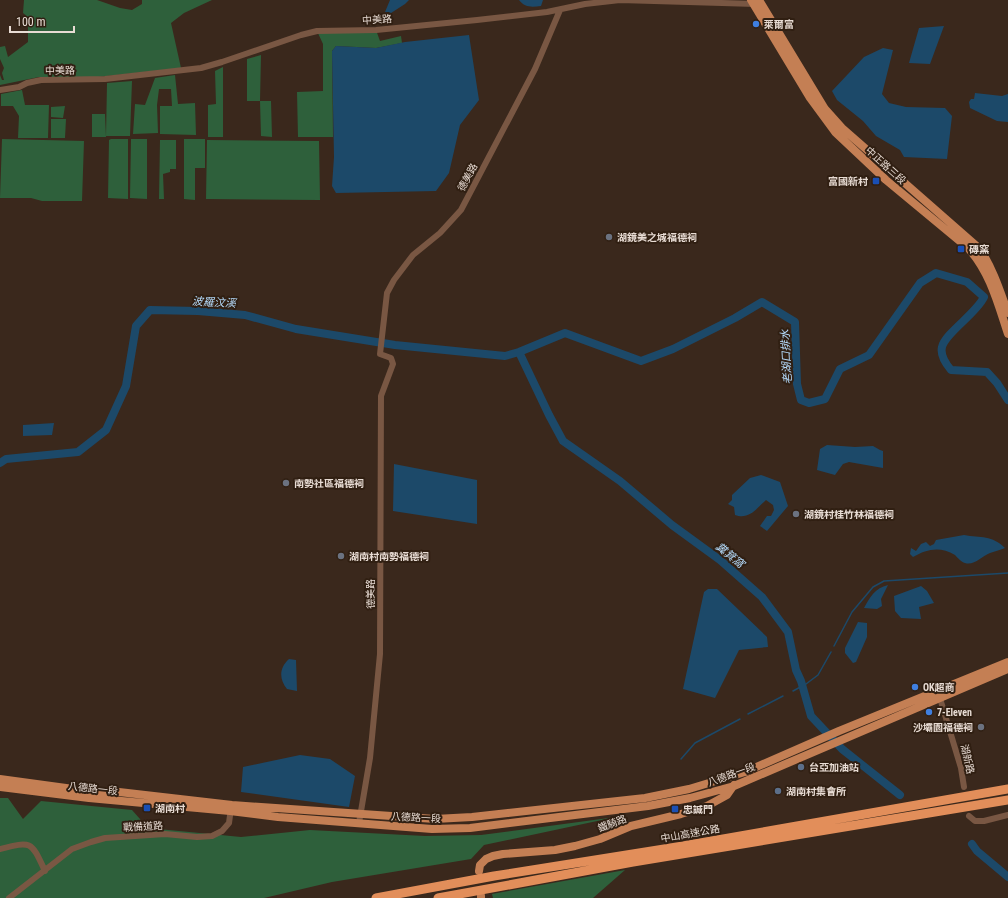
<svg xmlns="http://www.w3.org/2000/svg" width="1008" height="898" viewBox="0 0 1008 898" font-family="'Roboto Condensed','Noto Sans TC',sans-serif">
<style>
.green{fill:#2e603b}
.water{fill:#1c4969}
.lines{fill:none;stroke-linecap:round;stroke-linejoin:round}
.stream{stroke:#1c4969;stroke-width:1.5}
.river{stroke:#1c4969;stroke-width:8}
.minor{stroke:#795743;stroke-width:6}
.major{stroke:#c47f54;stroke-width:8}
.highway{stroke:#e28e5a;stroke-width:9}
.shop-dot{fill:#3f7fe0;stroke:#301f12;stroke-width:1.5}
.transit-dot{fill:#1a4fb4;stroke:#301f12;stroke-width:1.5}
.worship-dot{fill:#6b7280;stroke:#301f12;stroke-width:1.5}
.service-dot{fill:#5c6f8a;stroke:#301f12;stroke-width:1.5}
.labels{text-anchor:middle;stroke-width:4;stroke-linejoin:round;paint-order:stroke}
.street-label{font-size:10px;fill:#e8dcd4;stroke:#301f12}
.poi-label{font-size:10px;font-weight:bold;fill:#e8dcd4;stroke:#301f12;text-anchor:start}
.water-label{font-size:11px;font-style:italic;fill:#b6ddfe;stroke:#301f12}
</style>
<rect width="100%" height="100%" fill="#3a281c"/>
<!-- green -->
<path class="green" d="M 24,0 L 97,0 L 120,8 L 132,10 L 142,4 L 142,0 L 212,0 L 184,13 L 171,23 L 181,68 L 98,77 L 39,77 L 0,85 L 0,75 L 2,80 L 4,80 L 2,73 L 4,68 L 0,59 L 0,47 L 5,46 L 8,57 L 28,42 L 28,17 L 23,13 Z
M 376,30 L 380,41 L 401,36 L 402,43 L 376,48 L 336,46 L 332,51 L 333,137 L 298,137 L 297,92 L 323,91 L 323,44 L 317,31 Z
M 261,55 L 260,101 L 271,101 L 272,137 L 261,136 L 260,101 L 247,101 L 247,59 Z
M 223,67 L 223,137 L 208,137 L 208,105 L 216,104 L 215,71 Z
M 175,75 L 178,104 L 195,103 L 196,135 L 160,134 L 160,106 L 172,106 L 171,89 L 159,89 L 157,105 L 158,133 L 133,134 L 135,104 L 145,105 L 155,78 Z
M 132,81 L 130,136 L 106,136 L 107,83 Z
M 22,90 L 25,105 L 49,105 L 48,138 L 18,138 L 19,116 L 13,106 L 1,106 L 1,94 Z
M 65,106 L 63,118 L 51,117 L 51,107 Z
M 92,114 L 105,114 L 106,137 L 92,137 Z
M 51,119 L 66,119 L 65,138 L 51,138 Z
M 2,139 L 84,141 L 82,201 L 42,201 L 31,198 L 0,198 Z
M 111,139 L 128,139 L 128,199 L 108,198 L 109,140 Z
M 131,139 L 147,139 L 147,199 L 130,198 Z
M 184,139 L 205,139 L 205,168 L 195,168 L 195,200 L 184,199 Z
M 160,140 L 176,140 L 176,169 L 170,169 L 170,172 L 163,174 L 164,199 L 159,199 Z
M 207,140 L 319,141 L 320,200 L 206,199 Z
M 0,798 L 8,798 L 23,819 L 41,801 L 132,810 L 148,828 L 241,837 L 310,830 L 425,836 L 481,835 L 616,817 L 484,845 L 471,859 L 332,882 L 264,898 L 0,898 Z
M 625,870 L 593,898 L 493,898 L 492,894 Z"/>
<!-- water -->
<path class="water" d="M 390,0 L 409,0 L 405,4 L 391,13 L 385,12 Z
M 519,0 L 543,0 L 541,6 C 532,7 525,8 519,0 Z
M 944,26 L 930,64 L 909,63 L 919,28 Z
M 469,35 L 479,100 L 460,125 L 449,173 L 436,191 L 336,193 L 332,186 L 334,157 L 332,51 L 336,46 L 376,48 L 405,42 Z
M 883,48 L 893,50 L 882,94 L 889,103 L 906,107 L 945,108 L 952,116 L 947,159 L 904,157 L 900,150 L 876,136 L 863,121 L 837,100 L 832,91 L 864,57 Z
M 975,93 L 1002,96 L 1008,94 L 1008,122 L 997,121 L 970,108 L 969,102 L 971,99 L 974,99 Z
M 54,423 L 52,435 L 23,436 L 23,425 Z
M 827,445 L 855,447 L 873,446 L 880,450 L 883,451 L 883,468 L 849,462 L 843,464 L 835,475 L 817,470 L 820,449 Z
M 394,464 L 477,480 L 477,524 L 393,511 Z
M 761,475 L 780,482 L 788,506 L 767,531 L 760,526 L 767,516 L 771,516 L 774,510 L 773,505 L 766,500 C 756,509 749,520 735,515 L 734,507 L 728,504 L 732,500 L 732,495 L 750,478 Z
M 964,535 C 981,538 992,535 1005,548 C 1001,550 995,551 990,553 C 982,556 974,566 965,563 C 961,562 958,558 955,555 C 940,546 927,549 913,557 L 910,554 L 911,548 L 916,551 L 921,544 L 926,542 L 930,546 L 934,544 L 936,540 Z
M 888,585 L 881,599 L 882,606 L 877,609 L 864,608 C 870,597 875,588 888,585 Z
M 921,586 L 927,591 L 934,603 L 919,607 L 921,619 L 901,618 L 895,611 L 894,596 Z
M 708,589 L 717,589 L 767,637 L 768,647 L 739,650 L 715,698 L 683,689 L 704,592 Z
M 858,622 L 867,623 L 867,637 L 856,662 L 853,663 L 845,653 L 845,648 Z
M 289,659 L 296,660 L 297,691 L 287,689 C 279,679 279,668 289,659 Z
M 300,755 L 330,759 L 355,776 L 349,807 L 241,792 L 243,767 Z"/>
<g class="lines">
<!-- stream -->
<path class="stream" d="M 834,646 L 852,612 L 873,587 L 884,581 L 1008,573
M 793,691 L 806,684 L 818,675 L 831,652
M 748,714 L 783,696
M 681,759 L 695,743 L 740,719"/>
<!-- river -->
<path class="river" d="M 519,352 L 549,415 L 563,441 L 620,481 L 672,525 L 720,560 L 762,597 L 788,632 L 796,670 L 801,681 L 811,716 L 842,749 L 900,795
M 0,463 L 6,459 L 78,452 L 106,430 L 126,386 L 136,326 L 150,310 L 198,311 L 245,315 L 296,329 L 395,345 L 505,356 L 519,352 L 565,333 L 641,361 L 673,349 L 735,318 L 762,302 L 795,322 L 797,384 L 801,400 L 809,403 L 825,399 L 840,369 L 869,355 L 920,283 L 936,273 L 967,282 L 984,297 C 976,314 945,333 942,347 C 940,355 946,364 951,370 L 987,372 L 997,383 L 1008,400
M 972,844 L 977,851 L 1008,877"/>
<!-- minor -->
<path class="minor" d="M 0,90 L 19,87 L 27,83 L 41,80 L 105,79 L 201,68 L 222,62 L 301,35 L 317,31 L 376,30 L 477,20 L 547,12 L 585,4 L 620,0 L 756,4
M 939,695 L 961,768 L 964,787
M 969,816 L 975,821 L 984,821 L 1008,815
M 359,823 L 370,758 L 380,654 L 381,396 L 393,364 L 391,358 L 380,354 L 387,293 L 394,280 L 413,255 L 440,233 L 461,210 L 535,69 L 560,10
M 0,849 C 32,841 31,841 45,871
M 9,898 L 72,849 L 91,842 L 105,838 L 165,834 L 197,837 L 212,836 L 222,831 L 229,823 L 231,808"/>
<!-- major -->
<path class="major" d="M 751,0 L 810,98 L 835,132 L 886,180 L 968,248 C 990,272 998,304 1008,334
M 759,0 L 825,109 L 842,128 L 980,249 C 993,269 1000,291 1008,313
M 0,779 L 88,791 L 119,792 L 232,805 L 435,819 L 472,817 L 645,798 L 689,789 L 745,772 L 839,731 L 1008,662
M 0,787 L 89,798 L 230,811 L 278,817 L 432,829 L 470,828 L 648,806 L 690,798 L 734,786 L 1008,669
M 479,871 L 480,865 L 486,859 L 493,856 L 503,854 L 555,850 L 575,846 L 600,839 L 631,826 L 681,814 L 707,806 L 727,795 L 734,785
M 481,896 L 481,898"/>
<!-- highway -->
<path class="highway" d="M 376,898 L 494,876 L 683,846 L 1008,789
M 438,898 L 633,862 L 1008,800"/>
</g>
<!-- markers -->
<g class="shop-dot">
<circle cx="756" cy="24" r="4"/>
<circle cx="915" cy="687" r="4"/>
<circle cx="929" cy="712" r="4"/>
</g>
<g class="transit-dot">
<rect x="872" y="177" width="8" height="8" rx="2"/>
<rect x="957" y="245" width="8" height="8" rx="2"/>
<rect x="143" y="804" width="8" height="8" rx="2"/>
<rect x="671" y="805" width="8" height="8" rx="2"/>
</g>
<g class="worship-dot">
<circle cx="609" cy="237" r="4"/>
<circle cx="286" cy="483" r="4"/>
<circle cx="796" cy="514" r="4"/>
<circle cx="341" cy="556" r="4"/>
<circle cx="981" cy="727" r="4"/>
</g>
<g class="service-dot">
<circle cx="801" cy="767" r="4"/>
<circle cx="778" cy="791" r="4"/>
</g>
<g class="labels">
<!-- street labels -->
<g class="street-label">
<text transform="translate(377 19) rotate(-4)" y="4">中美路</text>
<text transform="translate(60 70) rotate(-1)" y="4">中美路</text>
<text transform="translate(886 165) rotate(42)" y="4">中正路三段</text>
<text transform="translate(467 177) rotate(-62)" y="4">德美路</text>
<text transform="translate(370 594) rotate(-90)" y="4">德美路</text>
<text transform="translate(968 759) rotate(77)" y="4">湖新路</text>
<text transform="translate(731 774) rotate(-20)" y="4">八德路一段</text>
<text transform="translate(93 788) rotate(6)" y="4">八德路一段</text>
<text transform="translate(416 817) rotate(3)" y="4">八德路一段</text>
<text transform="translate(612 823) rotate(-21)" y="4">鐵騎路</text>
<text transform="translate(143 826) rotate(-3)" y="4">戰備道路</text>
<text transform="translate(690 833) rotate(-10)" y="4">中山高速公路</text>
</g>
<!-- poi labels -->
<g class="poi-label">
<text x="764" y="28">萊爾富</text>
<text x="868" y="185" text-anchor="end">富國新村</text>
<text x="617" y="241">湖鏡美之城福德祠</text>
<text x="969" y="253">磚窯</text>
<text x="294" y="487">南勢社區福德祠</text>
<text x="804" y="518">湖鏡村桂竹林福德祠</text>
<text x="349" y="560">湖南村南勢福德祠</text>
<text x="923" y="691">OK超商</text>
<text x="937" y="716">7-Eleven</text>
<text x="973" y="731" text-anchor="end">沙壩園福德祠</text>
<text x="809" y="771">台亞加油站</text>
<text x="786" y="795">湖南村集會所</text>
<text x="155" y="812">湖南村</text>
<text x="683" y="813">忠誠門</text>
</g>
<!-- water labels -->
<g class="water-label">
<text transform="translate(214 302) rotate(3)" y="4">波羅汶溪</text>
<text transform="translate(786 357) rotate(-93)" y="4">老湖口排水</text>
<text transform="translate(730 555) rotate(39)" y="4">糞箕窩</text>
</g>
</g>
<!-- scale -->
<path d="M10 26v6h64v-6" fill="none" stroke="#e8dcd4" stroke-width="2"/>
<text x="16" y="26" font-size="12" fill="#e8dcd4" stroke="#301f12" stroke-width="3" paint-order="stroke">100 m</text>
</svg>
